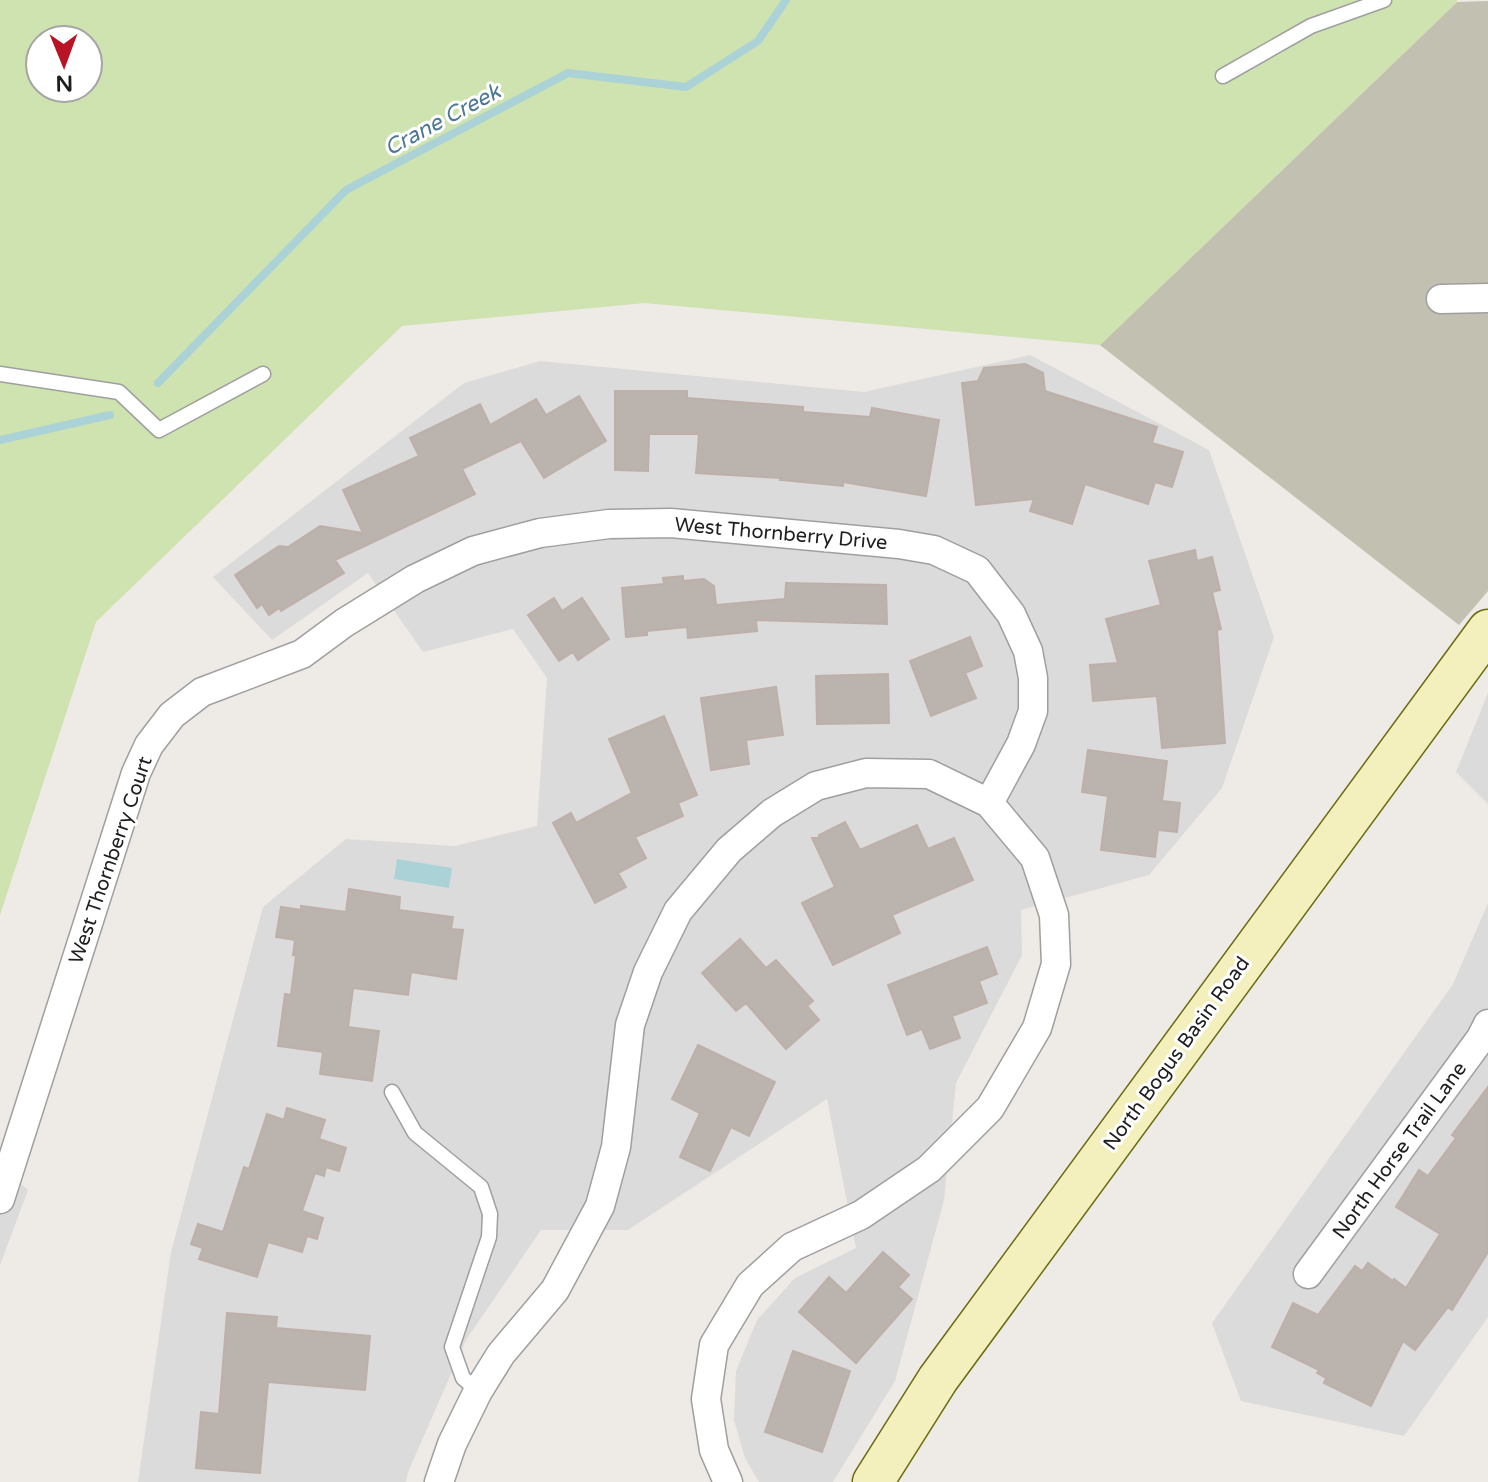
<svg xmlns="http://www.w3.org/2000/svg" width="1488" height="1482" viewBox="0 0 1488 1482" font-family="'Varela Round',sans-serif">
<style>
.residential{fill:#dcdbdb}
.construction{fill:#c2c0b1}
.grass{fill:#cee3b0;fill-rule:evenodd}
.water{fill:#aad2d7}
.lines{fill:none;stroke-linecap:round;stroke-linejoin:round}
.stream{stroke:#aad2d7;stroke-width:8}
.building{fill:#bbb3ae;stroke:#beb0a9;stroke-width:2}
.lane-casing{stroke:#9f9f9f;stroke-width:17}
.street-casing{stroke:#9f9f9f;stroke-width:31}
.secondary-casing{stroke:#6a6b0f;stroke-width:43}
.lane{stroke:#fff;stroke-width:14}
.street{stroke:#fff;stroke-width:28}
.secondary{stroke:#f3f0be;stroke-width:40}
.labels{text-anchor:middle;stroke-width:6;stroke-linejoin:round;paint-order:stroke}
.street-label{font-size:20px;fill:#1e1e1e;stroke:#fff}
.water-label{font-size:22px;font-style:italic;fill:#4d7895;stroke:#fff}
</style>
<rect width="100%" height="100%" fill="#eeeae5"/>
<!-- residential -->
<path class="residential" d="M 1030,355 L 1209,450 L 1274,637 L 1222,788 L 1149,875 L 1021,910 L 1022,955 L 956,1083 L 944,1200 L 895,1381 L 833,1482 L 759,1482 L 745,1458 L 734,1420 L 736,1371 L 757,1320 L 795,1278 L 856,1248 L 827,1099 L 628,1230 L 541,1230 L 466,1340 L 408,1472 L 406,1482 L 138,1482 L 171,1252 L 263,907 L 346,839 L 455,846 L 537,826 L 547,678 L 513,629 L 423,652 L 368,573 L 272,640 L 213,577 L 464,383 L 540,361 L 864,392 Z
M 1488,693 L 1488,804 L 1456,772 Z
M 1488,903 L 1488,1317 L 1404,1436 L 1241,1401 L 1212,1323 L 1453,984 Z
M 0,1164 L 28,1190 L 0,1265 Z"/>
<!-- construction -->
<path class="construction" d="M 1488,1 L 1488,591 L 1459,625 L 1100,345 L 1457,2 Z"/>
<!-- grass -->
<path class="grass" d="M 0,0 L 1457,0 L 1457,2 L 1100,345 L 645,303 L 402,326 L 96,622 L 0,915 ZM 40,40 L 88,40 L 88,88 L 40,88 Z"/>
<!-- water -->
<path class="water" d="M 397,859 L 452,868 L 449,888 L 394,879 Z"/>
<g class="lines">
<!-- stream -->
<path class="stream" d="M 158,383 L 346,190 L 568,73 L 686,87 L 758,41 L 786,0
M 0,440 L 110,415"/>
</g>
<!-- building -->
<path class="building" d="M 1025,364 L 1043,373 L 1045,391 L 1157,427 L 1152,443 L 1183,452 L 1172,487 L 1155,482 L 1148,504 L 1085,484 L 1072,524 L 1030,511 L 1034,499 L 976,505 L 962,383 L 978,381 L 984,368 Z
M 615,391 L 687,391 L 687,398 L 803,407 L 803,412 L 870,417 L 872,408 L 939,420 L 926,496 L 843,482 L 843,486 L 780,480 L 781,478 L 696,473 L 699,434 L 649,434 L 648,471 L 615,470 Z
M 579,396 L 606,441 L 544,478 L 521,441 L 462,469 L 475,494 L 335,560 L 344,573 L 281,611 L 279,608 L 269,615 L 262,604 L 257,608 L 235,575 L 279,546 L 288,547 L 320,526 L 363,533 L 343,490 L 419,456 L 410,438 L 480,404 L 490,425 L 536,399 L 546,415 Z
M 1195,550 L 1197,561 L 1212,557 L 1220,590 L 1212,592 L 1221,629 L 1217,630 L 1225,743 L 1162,748 L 1157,696 L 1093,701 L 1090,665 L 1118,663 L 1106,619 L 1161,605 L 1149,561 Z
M 683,576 L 683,581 L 704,579 L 714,586 L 716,605 L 785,599 L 786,583 L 886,585 L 887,624 L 756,620 L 757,631 L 688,638 L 687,627 L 647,631 L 647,635 L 626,637 L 622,588 L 664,584 L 663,578 Z
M 554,598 L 562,611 L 582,598 L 609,639 L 578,660 L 573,652 L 559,661 L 528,615 Z
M 970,637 L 982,666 L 965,673 L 976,698 L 931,716 L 910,661 Z
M 888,674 L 889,723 L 817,724 L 816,676 Z
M 776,687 L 783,735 L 746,740 L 749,764 L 711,770 L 701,698 Z
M 664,716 L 697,795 L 678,803 L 683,816 L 635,837 L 646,858 L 618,873 L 626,887 L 595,903 L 553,823 L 571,813 L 576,823 L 632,793 L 609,739 Z
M 1088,750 L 1167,761 L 1162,801 L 1180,803 L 1177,832 L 1158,830 L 1155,857 L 1101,850 L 1108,796 L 1082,792 Z
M 845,822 L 860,850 L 917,825 L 928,849 L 954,838 L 973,880 L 892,915 L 900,933 L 833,965 L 802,903 L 835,887 L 812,838 L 819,838 L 819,835 Z
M 349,889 L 400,897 L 399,910 L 453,917 L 451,929 L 463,930 L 456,979 L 411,972 L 408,995 L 353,988 L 348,1027 L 379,1031 L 372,1081 L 320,1074 L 323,1052 L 278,1046 L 285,994 L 291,995 L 296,956 L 293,955 L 295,940 L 276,937 L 281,907 L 301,910 L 301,906 L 346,912 Z
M 740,939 L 766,968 L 776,960 L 813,1001 L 807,1006 L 819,1020 L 786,1049 L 746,1003 L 736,1011 L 702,973 Z
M 987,947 L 997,974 L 979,981 L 987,1003 L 952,1016 L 960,1038 L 930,1049 L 922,1029 L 907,1035 L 888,985 Z
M 698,1045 L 775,1082 L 749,1136 L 731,1127 L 710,1171 L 680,1157 L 700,1113 L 672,1099 Z
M 1488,1087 L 1488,1252 L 1452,1310 L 1448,1307 L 1415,1350 L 1403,1341 L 1371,1406 L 1324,1383 L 1326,1378 L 1317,1373 L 1319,1370 L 1272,1347 L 1293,1303 L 1318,1315 L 1355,1266 L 1362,1271 L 1368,1263 L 1393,1281 L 1394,1279 L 1406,1288 L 1440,1234 L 1396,1207 L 1419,1170 L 1428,1176 L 1456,1138 L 1452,1135 Z
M 287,1108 L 325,1120 L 319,1139 L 346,1148 L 339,1171 L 326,1167 L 324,1176 L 315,1173 L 302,1211 L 323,1218 L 317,1239 L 307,1236 L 302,1252 L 268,1242 L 257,1277 L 199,1259 L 203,1248 L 191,1244 L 198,1224 L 223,1232 L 244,1167 L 249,1169 L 267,1114 L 284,1120 Z
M 883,1252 L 909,1275 L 898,1287 L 912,1299 L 856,1363 L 799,1312 L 829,1277 L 846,1293 Z
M 227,1313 L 277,1317 L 276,1328 L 370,1336 L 365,1390 L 268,1382 L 260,1473 L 196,1468 L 201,1412 L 219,1414 Z
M 793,1351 L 850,1371 L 822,1452 L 765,1432 Z"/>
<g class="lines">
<!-- lane casing -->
<g class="lane-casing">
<path id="lane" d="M 1223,76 L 1311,26 L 1384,0
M 0,374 L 119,392 L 159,430 L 263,374
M 392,1092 L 415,1133 L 481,1187 L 490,1214 L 489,1237 L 452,1347 L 463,1378 L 478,1391"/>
</g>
<!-- street casing -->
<g class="street-casing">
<path id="street" d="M 1441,299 L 1488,298
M 0,1199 L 136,773 L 149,745 L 172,715 L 202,692 L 302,654 L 344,623 L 415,579 L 473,551 L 540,533 L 609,524 L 671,523 L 899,544 L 934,550 L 977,570 L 1011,614 L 1028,651 L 1033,678 L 1033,711 L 1021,744 L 989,803
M 1308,1274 L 1481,1038 L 1488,1024
M 439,1482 L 452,1444 L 478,1391 L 501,1354 L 555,1290 L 600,1206 L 616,1147 L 630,1025 L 648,972 L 678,911 L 729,850 L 772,813 L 816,786 L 866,773 L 929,774 L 989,803 L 1035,858 L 1054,915 L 1056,964 L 1037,1028 L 990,1108 L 929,1169 L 861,1215 L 792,1247 L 750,1285 L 714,1345 L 706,1399 L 714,1450 L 728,1482"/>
</g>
<!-- secondary casing -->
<g class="secondary-casing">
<path id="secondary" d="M 873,1482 L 938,1379 L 1488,630"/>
</g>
<!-- lane -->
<use href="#lane" class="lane"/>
<!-- street -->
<use href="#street" class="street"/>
<!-- secondary -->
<use href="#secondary" class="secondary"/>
</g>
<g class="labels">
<!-- street labels -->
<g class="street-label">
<text transform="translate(781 533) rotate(5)" y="7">West Thornberry Drive</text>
<text transform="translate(110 860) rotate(-71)" y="7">West Thornberry Court</text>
<text transform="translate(1176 1053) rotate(-54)" y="7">North Bogus Basin Road</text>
<text transform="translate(1399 1150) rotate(-54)" y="7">North Horse Trail Lane</text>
</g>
<!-- water labels -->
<g class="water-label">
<text transform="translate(442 119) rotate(-28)" y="8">Crane Creek</text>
</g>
</g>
<!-- north arrow -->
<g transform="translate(64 64) rotate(179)"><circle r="38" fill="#ffffff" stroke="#a5a5a5" stroke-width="2"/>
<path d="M0-6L14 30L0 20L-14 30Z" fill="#b91325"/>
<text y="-12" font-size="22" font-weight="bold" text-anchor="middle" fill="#1e1e1e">N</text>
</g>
</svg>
